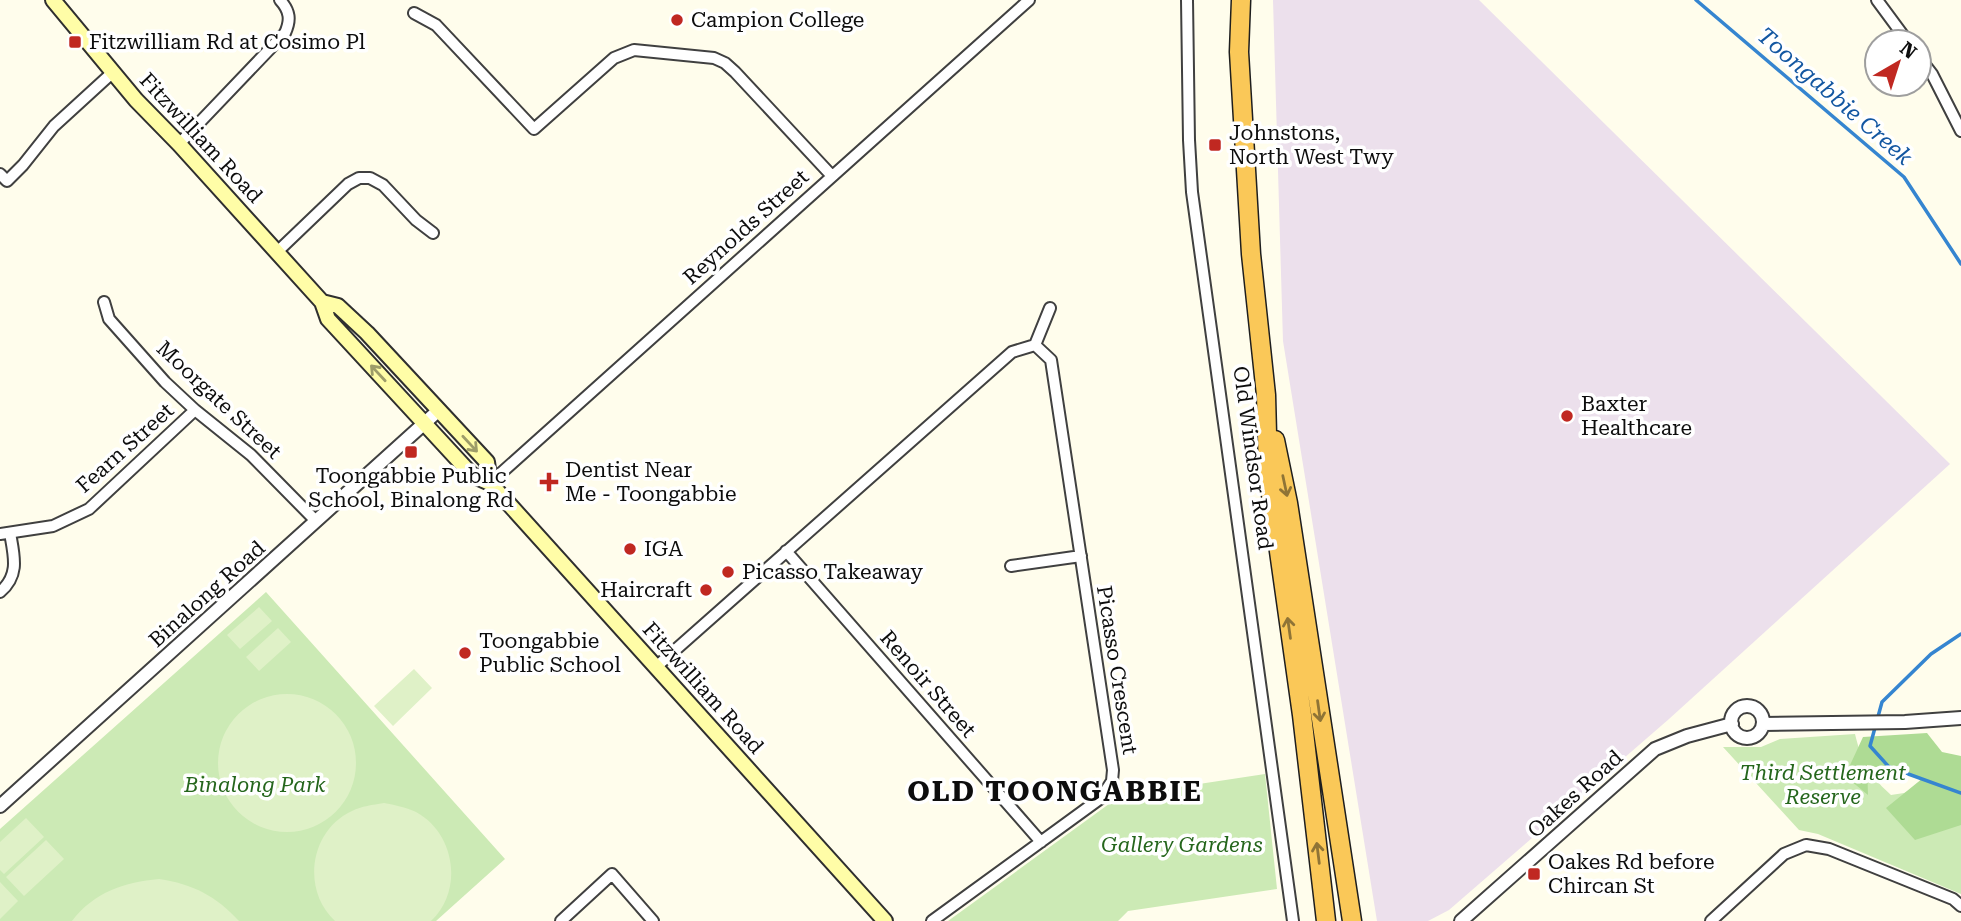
<svg xmlns="http://www.w3.org/2000/svg" width="1961" height="921" viewBox="0 0 1961 921" font-family="'Roboto Serif',serif">
<style>
.industrial{fill:#ece0ec}
.green{fill:#cceab5}
.forest{fill:#aedb94}
.pitch{fill:#dff1c7}
.lines{fill:none;stroke-linecap:round;stroke-linejoin:round}
.stream{stroke:#3585d0;stroke-width:3.5}
.minor-casing{stroke:#404040;stroke-width:14}
.tertiary-casing{stroke:#404040;stroke-width:16}
.secondary-casing{stroke:#2f2f2f;stroke-width:18}
.trunk-casing{stroke:#1e1e1e;stroke-width:21}
.minor{stroke:#fff;stroke-width:10}
.tertiary{stroke:#fff;stroke-width:12}
.secondary{stroke:#fffda7;stroke-width:14}
.trunk{stroke:#fac858;stroke-width:18}
.oneway{stroke:#9e9d69}
.oneway2{stroke:#8f7436}
.poi-dot{fill:#c02821;stroke:#fff;stroke-width:2.5}
.labels{text-anchor:middle;stroke-width:7;stroke-linejoin:round;paint-order:stroke}
.poi-label{font-size:21px;fill:#0d0d0d;stroke:#fff;text-anchor:start}
.street-label{font-size:21px;fill:#0d0d0d;stroke:#fff}
.park-label{font-size:21px;font-style:italic;fill:#25661c;stroke:#fff}
.water-label{font-size:23px;font-style:italic;fill:#1357a1;stroke:#fff}
.district-label{font-size:28px;font-weight:bold;letter-spacing:2px;fill:#0d0d0d;stroke:#fff}
</style>
<rect width="100%" height="100%" fill="#fffdec"/>
<!-- industrial -->
<path class="industrial" d="M 1273,0 L 1479,0 L 1950,464 L 1669,719 L 1449,910 L 1428,921 L 1377,921 L 1283,341 Z"/>
<!-- green -->
<path class="green" d="M 266,592 L 505,859 L 436,921 L 0,921 L 0,829 Z
M 1855,734 C 1862,763 1869,775 1891,795 L 1904,793 L 1961,770 L 1961,894 L 1818,834 L 1799,830 L 1723,747 L 1761,747 L 1780,739 Z
M 1265,774 L 1277,889 L 1128,911 L 1118,921 L 948,921 L 1120,796 Z"/>
<!-- forest -->
<path class="forest" d="M 1927,733 L 1942,752 L 1961,756 L 1961,825 L 1915,840 L 1886,808 L 1923,778 L 1867,765 L 1868,795 L 1845,776 L 1863,737 Z"/>
<!-- pitch -->
<path class="pitch" d="M 259,607 L 272,621 L 240,649 L 227,635 Z
M 278,628 L 291,642 L 259,671 L 246,657 Z
M 414,669 L 432,688 L 393,726 L 374,706 Z
M218 763a69 69 0 1 1 138 0a69 69 0 1 1-138 0Z
M 384,803 C 395,805 405,807 416,812 C 455,833 464,890 431,921 L 335,921 C 301,890 310,830 352,811 C 362,806 372,805 384,803 Z
M 26,818 L 44,837 L 4,874 L 0,870 L 0,842 Z
M 46,840 L 64,859 L 24,896 L 6,877 Z
M 159,879 C 193,884 216,896 239,921 L 72,921 C 94,892 125,882 159,879 Z
M 0,882 L 18,901 L 0,919 Z"/>
<g class="lines">
<!-- stream -->
<path class="stream" d="M 1696,0 L 1904,177 L 1961,264
M 1961,634 L 1931,654 L 1882,702 L 1870,746 L 1889,767 L 1961,793"/>
<!-- minor casing -->
<g class="minor-casing">
<path id="minor" d="M 1187,0 L 1189,140 L 1192,192 L 1293,921
M 1877,0 L 1908,42
M 414,13 L 436,25 L 534,129 L 614,58 L 634,50 L 714,58 L 725,63 L 735,72 L 832,176
M 1919,57 L 1932,74 L 1961,131
M 179,144 L 285,33 C 291,20 290,11 280,0
M 0,174 L 7,181 L 23,165 L 54,126 L 112,73
M 277,252 L 348,184 L 359,178 L 370,178 L 383,185 L 416,220 L 433,233
M 104,302 L 109,319 L 165,382 L 195,410 L 251,455 L 316,521
M 1035,345 L 1050,308
M 490,483 L 1029,0
M 0,534 L 53,526 L 89,509 L 195,410
M 786,551 L 1041,842
M 1011,566 L 1081,556
M 0,592 C 20,575 14,556 10,533
M 656,667 L 1012,352 L 1035,345 L 1051,360 L 1113,770 L 1112,781 L 1101,798 L 932,921
M 561,921 L 612,874 L 653,921
M 1711,921 L 1784,854 L 1806,845 L 1829,849 L 1953,899 L 1961,906"/>
</g>
<!-- tertiary casing -->
<g class="tertiary-casing">
<path id="tertiary" d="M1731 722a16 16 0 1 1 32 0a16 16 0 1 1-32 0Z
M 1763,724 L 1905,722 L 1961,718
M 0,806 L 439,410
M 1461,921 L 1655,749 L 1687,736 L 1732,724"/>
</g>
<!-- secondary casing -->
<g class="secondary-casing">
<path id="secondary" d="M 53,0 L 136,100 L 179,144 L 322,302 L 328,319 L 472,475 L 490,483 L 885,921
M 322,302 L 338,306 L 367,333 L 487,462 L 490,483"/>
</g>
<!-- trunk casing -->
<g class="trunk-casing">
<path id="trunk" d="M 1241,0 L 1239,52 L 1251,254 L 1266,395 L 1268,473 L 1302,715 L 1326,921
M 1275,440 L 1288,503 L 1352,921"/>
</g>
<!-- minor -->
<use href="#minor" class="minor"/>
<!-- tertiary -->
<use href="#tertiary" class="tertiary"/>
<!-- secondary -->
<use href="#secondary" class="secondary"/>
<!-- trunk -->
<use href="#trunk" class="trunk"/>
</g>
<!-- one-way arrows -->
<defs><path id="oneway-shaft" d="M-6 0H5M1.5-3L5.5 0L1.5 3" fill="none" stroke-width="1.6" stroke-linecap="round" stroke-linejoin="round" transform="scale(1.75)"/></defs>
<g class="oneway">
<use href="#oneway-shaft" transform="translate(378 373) rotate(-133)"/>
<use href="#oneway-shaft" transform="translate(470 444) rotate(47)"/>
</g>
<g class="oneway2">
<use href="#oneway-shaft" transform="translate(1285 486) rotate(78)"/>
<use href="#oneway-shaft" transform="translate(1289 628) rotate(-98)"/>
<use href="#oneway-shaft" transform="translate(1319 711) rotate(82)"/>
<use href="#oneway-shaft" transform="translate(1318 853) rotate(-97)"/>
</g>
<!-- markers -->
<g class="poi-dot">
<circle cx="677" cy="20" r="7"/>
<rect x="68" y="35" width="14" height="14" rx="3.5"/>
<rect x="1208" y="138" width="14" height="14" rx="3.5"/>
<circle cx="1567" cy="416" r="7"/>
<rect x="404" y="445" width="14" height="14" rx="3.5"/>
<path d="M545.5 471.5h7v7h7v7h-7v7h-7v-7h-7v-7h7z"/>
<circle cx="630" cy="549" r="7"/>
<circle cx="728" cy="572" r="7"/>
<circle cx="706" cy="590" r="7"/>
<circle cx="465" cy="653" r="7"/>
<rect x="1527" y="867" width="14" height="14" rx="3.5"/>
</g>
<g class="labels">
<!-- poi labels -->
<g class="poi-label">
<text x="691" y="27">Campion College</text>
<text x="89" y="49">Fitzwilliam Rd at Cosimo Pl</text>
<text x="1229" y="140">Johnstons,<tspan x="1229" dy="24">North West Twy</tspan></text>
<text x="1581" y="411">Baxter<tspan x="1581" dy="24">Healthcare</tspan></text>
<text x="565" y="477">Dentist Near<tspan x="565" dy="24">Me - Toongabbie</tspan></text>
<text x="411" y="483" text-anchor="middle">Toongabbie Public<tspan x="411" dy="24">School, Binalong Rd</tspan></text>
<text x="644" y="556">IGA</text>
<text x="742" y="579">Picasso Takeaway</text>
<text x="692" y="597" text-anchor="end">Haircraft</text>
<text x="479" y="648">Toongabbie<tspan x="479" dy="24">Public School</tspan></text>
<text x="1548" y="869">Oakes Rd before<tspan x="1548" dy="24">Chircan St</tspan></text>
</g>
<!-- street labels -->
<g class="street-label">
<text transform="translate(201 138) rotate(47)" y="7">Fitzwilliam Road</text>
<text transform="translate(746 227) rotate(-42)" y="7">Reynolds Street</text>
<text transform="translate(219 400) rotate(43)" y="7">Moorgate Street</text>
<text transform="translate(125 448) rotate(-42)" y="7">Fearn Street</text>
<text transform="translate(1253 458) rotate(82)" y="7">Old Windsor Road</text>
<text transform="translate(207 594) rotate(-42)" y="7">Binalong Road</text>
<text transform="translate(1117 670) rotate(81)" y="7">Picasso Crescent</text>
<text transform="translate(928 684) rotate(49)" y="7">Renoir Street</text>
<text transform="translate(703 688) rotate(48)" y="7">Fitzwilliam Road</text>
<text transform="translate(1575 794) rotate(-42)" y="7">Oakes Road</text>
</g>
<!-- park labels -->
<g class="park-label">
<text x="1823" y="780">Third Settlement<tspan x="1823" dy="24">Reserve</tspan></text>
<text x="255" y="792">Binalong Park</text>
<text x="1182" y="852">Gallery Gardens</text>
</g>
<!-- water labels -->
<g class="water-label">
<text transform="translate(1835 96) rotate(41)" y="8">Toongabbie Creek</text>
</g>
<!-- district labels -->
<g class="district-label">
<text x="1055" y="801">OLD TOONGABBIE</text>
</g>
</g>
<!-- north arrow -->
<g transform="translate(1898 63) rotate(39)"><circle r="33" fill="#ffffff" stroke="#9e9e9e" stroke-width="2"/>
<path d="M0-5L12 26L0 18L-12 26Z" fill="#c02821"/>
<text y="-10" font-size="19" font-weight="bold" text-anchor="middle" fill="#0d0d0d">N</text>
</g>
</svg>
